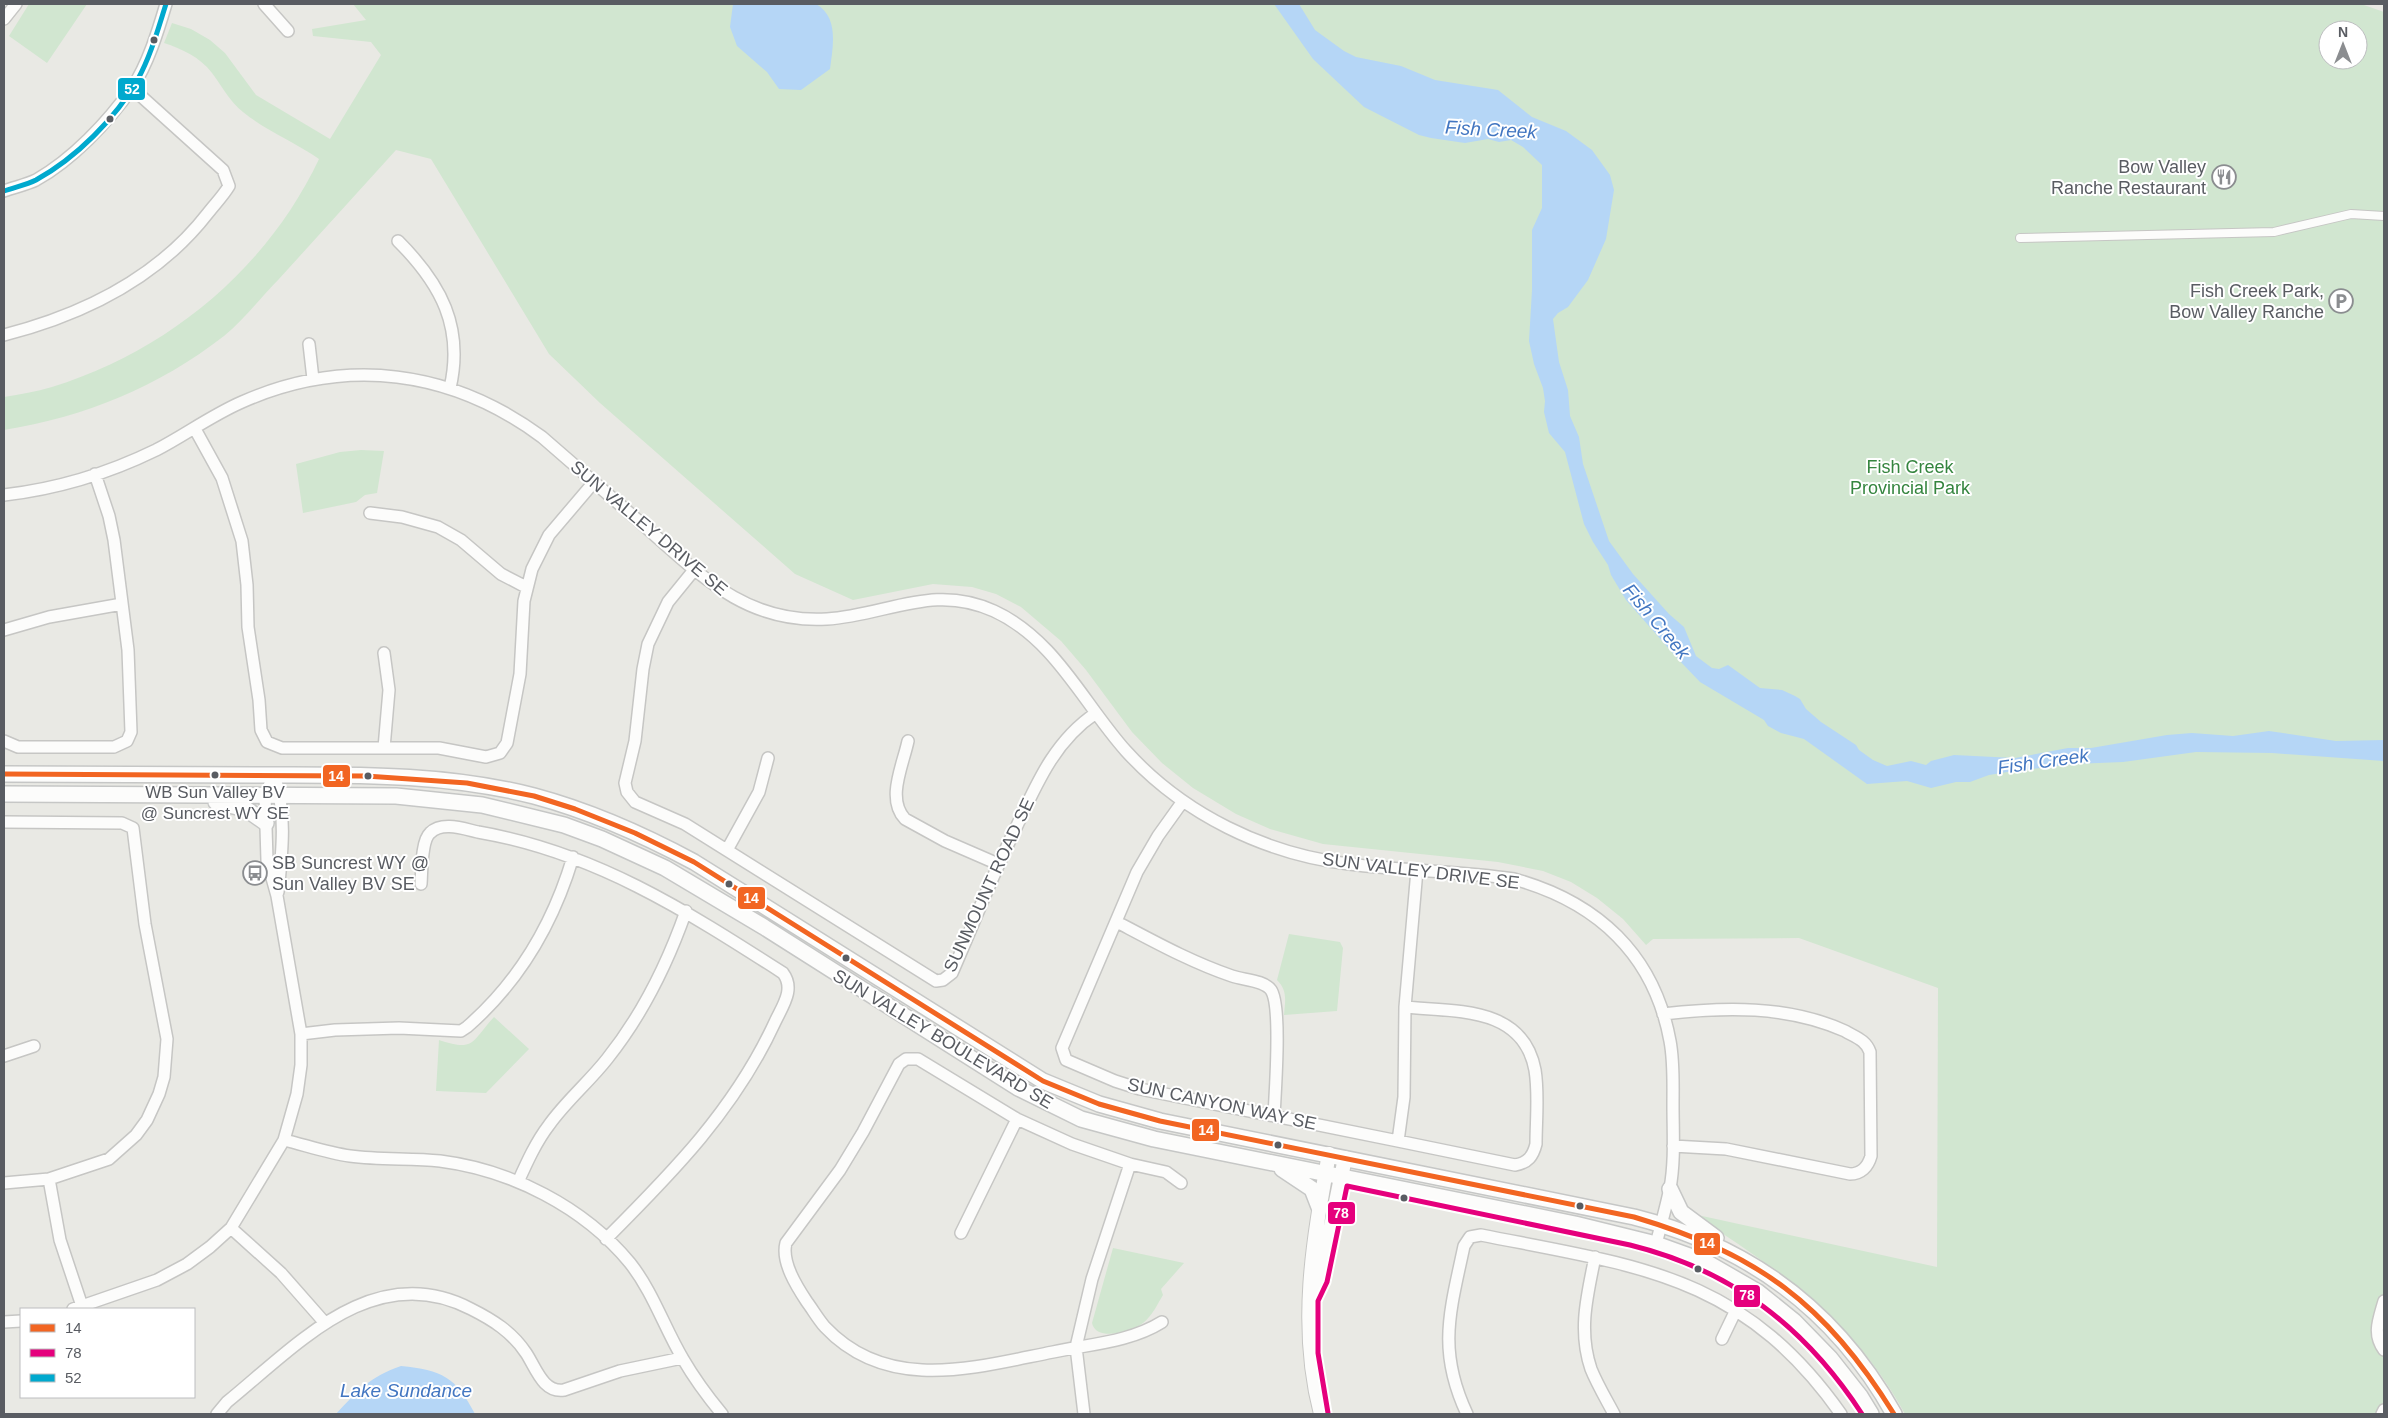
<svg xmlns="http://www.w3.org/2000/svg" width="2388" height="1418" viewBox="0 0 2388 1418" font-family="Helvetica,sans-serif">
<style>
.green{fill:#d1e6d0;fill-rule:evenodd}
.water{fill:#b5d6f6}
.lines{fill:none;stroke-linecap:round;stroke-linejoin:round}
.pedestrian-casing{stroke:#c6c6c4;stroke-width:10}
.minor-casing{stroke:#c6c6c4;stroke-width:14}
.tertiary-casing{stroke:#c6c6c4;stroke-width:16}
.secondary-casing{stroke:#c6c7c6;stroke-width:18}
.pedestrian{stroke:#fcfcfb;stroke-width:8}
.minor{stroke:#fcfcfb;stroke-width:11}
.tertiary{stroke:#fcfcfb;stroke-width:14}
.secondary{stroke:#fcfcfb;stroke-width:15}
.bus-1-casing{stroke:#fff;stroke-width:9}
.bus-2-casing{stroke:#fff;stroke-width:9}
.bus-3-casing{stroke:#fff;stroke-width:9}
.bus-1{stroke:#f26522;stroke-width:5}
.bus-2{stroke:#e5007d;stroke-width:5}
.bus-3{stroke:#00a9ce;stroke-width:5}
.bus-dot{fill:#595c62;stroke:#fff;stroke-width:2}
.labels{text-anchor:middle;stroke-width:4;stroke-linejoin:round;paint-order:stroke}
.bus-label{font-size:17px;fill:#595c62;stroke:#fff}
.poi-label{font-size:18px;fill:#595c62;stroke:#fff;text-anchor:end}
.park-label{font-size:18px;fill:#35853f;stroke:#fff}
.street-label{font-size:18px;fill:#595c62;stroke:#fff}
.water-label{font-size:19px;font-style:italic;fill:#4276c1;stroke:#fff}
.line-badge{stroke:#fff;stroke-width:2}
.badge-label{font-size:14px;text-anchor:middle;font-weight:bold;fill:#fff}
</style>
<rect width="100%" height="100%" fill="#e9e9e4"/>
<!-- green -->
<path class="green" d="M 29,4 L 87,4 L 47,63 L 9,36 Z
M 353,4 L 2361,4 L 2384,12 L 2384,1414 L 1905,1414 C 1853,1319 1781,1272 1693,1214 L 1937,1267 L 1938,988 L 1799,938 L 1653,939 L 1646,945 L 1623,919 L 1597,898 L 1571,882 L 1543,871 L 1498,862 L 1323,844 L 1270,829 L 1236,814 L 1193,788 L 1162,763 L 1132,732 L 1086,670 L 1061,641 L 1021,607 L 996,594 L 972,587 L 933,584 L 853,600 L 795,574 L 600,403 L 549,354 L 431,159 L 396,150 C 357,193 318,236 279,279 C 261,297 244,320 224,336 C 158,387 85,417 4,430 L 4,397 C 20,394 36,392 52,387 C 168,351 267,269 319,159 C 295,142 266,131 243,112 C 230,102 222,86 212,73 C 200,57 182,49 164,43 L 172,23 L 191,29 L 210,40 L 225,53 L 256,95 L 330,139 L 381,55 L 371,42 L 313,36 L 312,29 L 366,20 ZM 2328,30 L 2358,30 L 2358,60 L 2328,60 Z
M 361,450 L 384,451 L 377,493 L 365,495 L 356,502 L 303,513 L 296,464 L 340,452 Z
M 1289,934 L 1340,942 L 1343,948 L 1337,1011 L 1284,1015 C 1285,1001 1288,991 1277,980 Z
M 494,1017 L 529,1049 L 486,1093 L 436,1091 L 439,1040 C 475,1052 471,1042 494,1017 Z
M 1113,1248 L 1184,1263 L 1161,1289 L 1163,1295 C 1157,1305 1152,1316 1143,1323 C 1132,1332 1096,1342 1092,1323 Z"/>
<!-- water -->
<path class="water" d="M 733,4 L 816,4 C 839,17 833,46 830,69 L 801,90 L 779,89 L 767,72 L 737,46 L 730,27 Z
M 1274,4 L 1299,4 L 1315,30 L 1344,51 L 1356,57 L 1401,66 L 1435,80 L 1498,90 L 1532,117 L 1566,131 L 1592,150 L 1610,175 L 1614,190 L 1606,239 L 1588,280 L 1568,307 L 1558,313 L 1553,319 L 1559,362 L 1568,390 L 1570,416 L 1579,437 L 1583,464 L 1609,541 L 1633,574 L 1669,614 L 1684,627 L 1696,656 L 1712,668 L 1719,669 L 1728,665 L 1760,688 L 1782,690 L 1795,696 L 1800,699 L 1806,709 L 1821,722 L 1856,745 L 1859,750 L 1873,760 L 1887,766 L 1911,761 L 1926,765 L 1931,761 L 1954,755 L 2015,758 L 2068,748 L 2091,748 L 2167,735 L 2192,733 L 2233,736 L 2269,731 L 2336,741 L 2384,740 L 2384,761 L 2272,753 L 2196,752 L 2123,762 L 2074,764 L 2014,771 L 1989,775 L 1970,782 L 1956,782 L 1931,788 L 1907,781 L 1867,784 L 1804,739 L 1781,733 L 1768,726 L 1764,720 L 1700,682 L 1677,658 L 1626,600 L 1611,575 L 1608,565 L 1593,542 L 1584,524 L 1565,452 L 1549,433 L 1544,412 L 1545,401 L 1543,388 L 1534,364 L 1529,341 L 1532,290 L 1532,230 L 1542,208 L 1542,165 L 1523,147 L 1511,140 L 1499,142 L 1488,139 L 1465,143 L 1431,138 L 1419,135 L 1364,107 L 1313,59 Z
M 401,1366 C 442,1370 456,1377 475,1414 L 336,1414 C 357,1391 371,1376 401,1366 Z"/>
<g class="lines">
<!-- pedestrian casing -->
<g class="pedestrian-casing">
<path id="pedestrian" d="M 2020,238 L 2274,232 L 2351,214 L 2384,216"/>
</g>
<!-- minor casing -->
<g class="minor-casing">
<path id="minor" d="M 264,4 L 288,31
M 4,19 L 16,4
M 4,191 C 14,187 26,185 36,180 C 72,160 108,122 132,88 C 148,64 158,31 166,4
M 398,241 C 441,284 464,327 450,388
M 4,335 C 82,315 157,279 208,213 C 215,204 223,196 229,186 L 223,170 L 132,88
M 309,344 L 313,379
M 195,429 L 222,478 L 242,541 L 247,585 L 248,627 L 259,700 L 261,730 L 267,742 L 282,748 L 439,748 L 486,757 L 500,753 L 507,743 L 520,674 L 524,601 L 532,569 L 549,535 L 594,482
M 4,495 C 56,489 109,473 156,450 C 185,435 212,415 242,402 C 347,356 451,370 542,437 C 575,466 608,494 641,523 C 698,573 745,624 827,619 C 887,615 934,583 994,611 C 1055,639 1083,703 1126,751 C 1183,814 1265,854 1349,864 C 1404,871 1459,871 1514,879 C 1597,902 1654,954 1670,1041 C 1674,1062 1673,1084 1673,1105 C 1673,1133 1675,1161 1670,1188 C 1666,1207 1661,1225 1656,1244
M 370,513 L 402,517 L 438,527 L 461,540 L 501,574 L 526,587
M 694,570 L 668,602 L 648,644 L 643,669 L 635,741 L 625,783 L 627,792 L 635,802 L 685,824 L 936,981 L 943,980 L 952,973 C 973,925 992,876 1015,830 C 1036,785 1054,741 1096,713
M 4,630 L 49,617 L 122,604
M 384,653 L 389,690 L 384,748
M 4,741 L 18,747 L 114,747 L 127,741 L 131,732 L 128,650 L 114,540 L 109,516 L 95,474
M 908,741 C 903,765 886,799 905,819 L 945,841 L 998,864
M 274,775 C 287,811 282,854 278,892
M 1183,801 L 1158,836 L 1137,872 L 1062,1048 L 1066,1060 L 1115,1081 L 1140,1089 L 1398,1141 L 1404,1097 L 1405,1007 L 1417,870
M 4,822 L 122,823 L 133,828 L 145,924 L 167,1039 L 164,1077 L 159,1094 L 147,1120 L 136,1135 L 109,1159 L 49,1179 L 4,1183
M 727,850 L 759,792 L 768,758
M 421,884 C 422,872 421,841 430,833 C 442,821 464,829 478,832 C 594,852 685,910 783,973 C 795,989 783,1005 775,1022 C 735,1109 673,1172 606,1239
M 1117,922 C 1155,942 1191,962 1232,976 C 1243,980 1264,980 1271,990 C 1282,1006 1275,1093 1274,1116
M 1663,1014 C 1723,1007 1788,1005 1845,1031 C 1855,1037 1866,1040 1870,1052 L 1871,1156 C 1868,1167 1861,1174 1850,1174 L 1726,1149 L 1673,1146
M 301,1034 L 335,1030 L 399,1028 L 461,1031 L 467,1027 C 520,981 553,924 573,857
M 4,1056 L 34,1046
M 284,1140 C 305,1145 328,1153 350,1156 C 380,1160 410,1158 440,1161 C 511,1170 584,1207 630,1263 C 653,1292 664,1327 683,1359 C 694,1378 708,1397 722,1414
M 1398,1141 L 1515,1165 C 1528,1163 1533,1156 1536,1144 C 1536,1120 1539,1094 1535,1070 C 1523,1006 1456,1012 1405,1007
M 1130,1164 L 1166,1172 L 1181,1183
M 49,1179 L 60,1240 L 83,1309
M 518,1182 C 527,1162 536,1142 549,1125 C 566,1101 589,1082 607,1059 C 643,1014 667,965 686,911
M 231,1228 L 281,1273 L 325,1323
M 961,1233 L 1017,1119
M 1595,1257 C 1587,1296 1578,1331 1591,1369 C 1597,1384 1606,1399 1614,1414
M 2384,1301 C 2379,1319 2372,1334 2384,1350
M 73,1309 L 157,1280 L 187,1264 L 210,1247 L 231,1228 L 284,1140 L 297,1094 L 301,1065 L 301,1034 L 277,896 L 267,860 L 265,795 L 274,775
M 4,1322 L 21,1321
M 1722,1339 L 1736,1310
M 217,1414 L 227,1402 C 296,1346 374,1258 471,1309 C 493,1320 512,1332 526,1353 C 536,1368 543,1393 564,1390 L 620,1371 L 682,1358
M 1084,1414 L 1076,1347 L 1092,1279 L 1130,1164 L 1072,1144 L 1017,1119 L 918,1059 L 906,1059 L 899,1064 L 863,1132 L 840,1170 L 786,1243 C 781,1262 797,1287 807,1302 C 813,1310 818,1319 825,1327 C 888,1394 976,1367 1053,1352 C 1090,1344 1130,1342 1162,1322
M 1467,1414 C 1437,1350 1450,1312 1464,1246 L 1470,1237 L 1481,1235 C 1637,1266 1742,1274 1841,1414
M 2382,1414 L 2384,1410"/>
</g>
<!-- tertiary casing -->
<g class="tertiary-casing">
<path id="tertiary" d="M 1310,1298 L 1320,1280 L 1345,1158
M 1321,1414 C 1298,1326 1313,1242 1329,1154"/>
</g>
<!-- secondary casing -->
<g class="secondary-casing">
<path id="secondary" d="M 4,774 C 90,774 177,775 264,775 C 354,775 445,773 534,796 C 590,811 642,834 694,862 L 1043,1081 L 1099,1104 L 1160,1121 L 1634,1217 C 1749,1246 1836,1310 1894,1414
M 4,794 L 396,796 L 482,805 L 564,825 L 602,839 L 665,868 L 764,927 L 1018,1088 L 1081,1119 L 1154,1139 L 1575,1224 L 1656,1244 L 1706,1262 L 1758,1292 L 1794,1321 L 1830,1358 L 1860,1396 L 1871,1414
M 216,802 L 246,809 L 266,823
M 1282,1169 L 1312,1189 L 1319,1207
M 1670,1189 L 1681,1212 L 1716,1238"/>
</g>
<!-- pedestrian -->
<use href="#pedestrian" class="pedestrian"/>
<!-- minor -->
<use href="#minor" class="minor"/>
<!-- tertiary -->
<use href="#tertiary" class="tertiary"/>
<!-- secondary -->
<use href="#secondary" class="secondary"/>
<!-- bus-1 casing -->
<g class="bus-1-casing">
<path id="bus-1" d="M 4,774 L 366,776 L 467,783 L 534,796 L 575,809 L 635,833 L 694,862 L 1043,1081 L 1099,1104 L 1160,1121 L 1634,1217 C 1758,1254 1825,1303 1894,1414"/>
</g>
<!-- bus-2 casing -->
<g class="bus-2-casing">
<path id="bus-2" d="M 1328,1413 L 1318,1353 L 1318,1301 L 1327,1282 L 1347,1186 L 1630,1245 C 1732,1270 1805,1327 1862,1414"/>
</g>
<!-- bus-3 casing -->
<g class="bus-3-casing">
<path id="bus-3" d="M 4,191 C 15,187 26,185 36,180 C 76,158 116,118 138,79 C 151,55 158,29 166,4"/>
</g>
<!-- bus-1 -->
<use href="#bus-1" class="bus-1"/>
<!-- bus-2 -->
<use href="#bus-2" class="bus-2"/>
<!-- bus-3 -->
<use href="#bus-3" class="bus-3"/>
</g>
<!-- icons -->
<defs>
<g id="restaurant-ring" transform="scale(1.25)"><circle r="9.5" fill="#fff" stroke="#8b8d90" stroke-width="1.5"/><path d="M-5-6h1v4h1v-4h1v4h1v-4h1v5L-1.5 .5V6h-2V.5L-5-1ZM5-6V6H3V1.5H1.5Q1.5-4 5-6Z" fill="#8b8d90"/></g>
<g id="parking-ring" transform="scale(1.25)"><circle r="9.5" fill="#fff" stroke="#8b8d90" stroke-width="1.5"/><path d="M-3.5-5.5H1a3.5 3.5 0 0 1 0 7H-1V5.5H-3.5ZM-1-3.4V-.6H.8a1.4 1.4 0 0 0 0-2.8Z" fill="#8b8d90"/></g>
<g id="bus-ring" transform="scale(1.25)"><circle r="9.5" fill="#fff" stroke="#8b8d90" stroke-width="1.5"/><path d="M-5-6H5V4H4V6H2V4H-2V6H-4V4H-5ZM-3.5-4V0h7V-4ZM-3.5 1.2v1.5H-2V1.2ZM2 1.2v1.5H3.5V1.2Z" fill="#8b8d90"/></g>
</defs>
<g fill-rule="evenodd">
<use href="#restaurant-ring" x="2224" y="177"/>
<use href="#parking-ring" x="2341" y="301"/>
<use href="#bus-ring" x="255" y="873"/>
</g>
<!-- markers -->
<g class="bus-dot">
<circle cx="154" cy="40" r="4.5"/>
<circle cx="110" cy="119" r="4.5"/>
<circle cx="215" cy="775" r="4.5"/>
<circle cx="368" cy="776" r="4.5"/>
<circle cx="729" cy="884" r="4.5"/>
<circle cx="846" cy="958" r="4.5"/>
<circle cx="1278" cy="1145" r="4.5"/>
<circle cx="1404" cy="1198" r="4.5"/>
<circle cx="1580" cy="1206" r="4.5"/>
<circle cx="1698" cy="1269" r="4.5"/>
</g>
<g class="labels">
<!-- bus labels -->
<g class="bus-label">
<text x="215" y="798">WB Sun Valley BV<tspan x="215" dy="21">@ Suncrest WY SE</tspan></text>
</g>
<!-- poi labels -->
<g class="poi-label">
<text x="2206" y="173">Bow Valley<tspan x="2206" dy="21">Ranche Restaurant</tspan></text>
<text x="2324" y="297">Fish Creek Park,<tspan x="2324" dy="21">Bow Valley Ranche</tspan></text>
<text x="272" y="869" text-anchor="start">SB Suncrest WY @<tspan x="272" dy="21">Sun Valley BV SE</tspan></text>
</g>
<!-- park labels -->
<g class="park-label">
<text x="1910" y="473">Fish Creek<tspan x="1910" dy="21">Provincial Park</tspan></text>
</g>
<!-- street labels -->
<g class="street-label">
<text transform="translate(649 528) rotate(40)" y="6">SUN VALLEY DRIVE SE</text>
<text transform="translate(1421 871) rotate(7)" y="6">SUN VALLEY DRIVE SE</text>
<text transform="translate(989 885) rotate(-65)" y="6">SUNMOUNT ROAD SE</text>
<text transform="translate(943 1039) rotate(31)" y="6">SUN VALLEY BOULEVARD SE</text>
<text transform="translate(1222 1104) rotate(12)" y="6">SUN CANYON WAY SE</text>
</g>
<!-- water labels -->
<g class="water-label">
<text transform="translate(1491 129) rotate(3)" y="7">Fish Creek</text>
<text transform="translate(1657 621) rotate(50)" y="7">Fish Creek</text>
<text transform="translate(2043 761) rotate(-8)" y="7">Fish Creek</text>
<text x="406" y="1397">Lake Sundance</text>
</g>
</g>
<g class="line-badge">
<rect x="117" y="77" width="29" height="24" rx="5" fill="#00a9ce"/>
<rect x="322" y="764" width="29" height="24" rx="5" fill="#f26522"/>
<rect x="737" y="886" width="29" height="24" rx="5" fill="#f26522"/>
<rect x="1191" y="1118" width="29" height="24" rx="5" fill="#f26522"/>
<rect x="1327" y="1201" width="29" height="24" rx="5" fill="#e5007d"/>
<rect x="1693" y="1232" width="28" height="24" rx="5" fill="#f26522"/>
<rect x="1733" y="1284" width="28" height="24" rx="5" fill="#e5007d"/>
</g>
<g class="badge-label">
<text x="132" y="94">52</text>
<text x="336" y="781">14</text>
<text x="751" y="903">14</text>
<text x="1206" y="1135">14</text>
<text x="1341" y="1218">78</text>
<text x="1707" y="1248">14</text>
<text x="1747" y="1300">78</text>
</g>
<!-- border -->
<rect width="2388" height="1418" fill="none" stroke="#595c62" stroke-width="10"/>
<!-- legend -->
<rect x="20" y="1308" width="175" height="90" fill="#ffffff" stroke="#bdbec0"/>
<rect x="30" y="1324" width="25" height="8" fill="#f26522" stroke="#bdbec0"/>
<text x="65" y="1333" font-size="15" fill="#595c62">14</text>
<rect x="30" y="1349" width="25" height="8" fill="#e5007d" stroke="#bdbec0"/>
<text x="65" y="1358" font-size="15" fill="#595c62">78</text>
<rect x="30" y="1374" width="25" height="8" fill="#00a9ce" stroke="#bdbec0"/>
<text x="65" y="1383" font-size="15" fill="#595c62">52</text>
<!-- north arrow -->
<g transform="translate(2343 45)"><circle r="24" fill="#ffffff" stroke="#bdbec0"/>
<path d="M0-4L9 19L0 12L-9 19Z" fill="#8b8d90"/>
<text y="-8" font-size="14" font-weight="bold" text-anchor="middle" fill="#595c62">N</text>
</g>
</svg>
